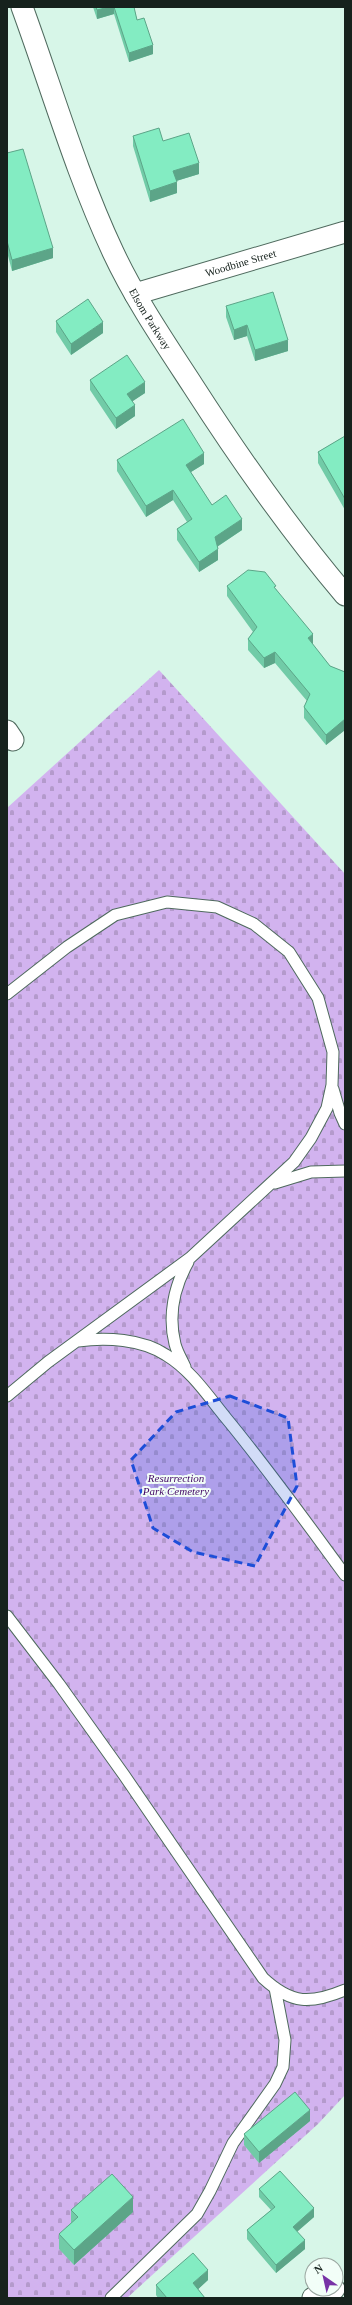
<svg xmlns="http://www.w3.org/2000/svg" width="352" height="2305" viewBox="0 0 352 2305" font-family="'Times New Roman',serif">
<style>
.cemetery{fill:url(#cemetery-stones)}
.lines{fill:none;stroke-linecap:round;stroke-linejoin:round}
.lane-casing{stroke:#4f6a5e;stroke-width:13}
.street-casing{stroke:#4f6a5e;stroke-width:23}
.lane{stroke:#fff;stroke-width:11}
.street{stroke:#fff;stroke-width:21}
.wall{fill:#71cba7}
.shaded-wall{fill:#5ca588}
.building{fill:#83ecc2;stroke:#5ca588}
.marked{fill:#1d4ed8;fill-opacity:0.2;stroke:#1d4ed8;stroke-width:3;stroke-dasharray:8 5;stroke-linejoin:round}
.labels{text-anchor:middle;stroke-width:4;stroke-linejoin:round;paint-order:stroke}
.street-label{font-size:11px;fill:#16221d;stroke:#f2fef8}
.park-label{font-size:11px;font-style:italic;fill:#420564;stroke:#f2fef8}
</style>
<defs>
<pattern id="cemetery-stones" width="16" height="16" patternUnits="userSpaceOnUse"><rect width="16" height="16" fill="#d2b3ef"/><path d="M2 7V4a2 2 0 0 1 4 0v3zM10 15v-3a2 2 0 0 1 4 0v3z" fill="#b49acc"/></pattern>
</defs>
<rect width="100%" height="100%" fill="#d7f6e8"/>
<!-- cemetery -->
<path class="cemetery" d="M 159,670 L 345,874 L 345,2095 L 318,2124 L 127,2298 L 7,2298 L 7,808 Z"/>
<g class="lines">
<!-- lane casing -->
<g class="lane-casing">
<path id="lane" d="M 7,994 L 67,947 L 115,915 L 167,902 L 217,907 L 254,924 L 289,952 L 318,998 L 333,1052 L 332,1085 L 327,1108 L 311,1138 L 294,1162 L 190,1258 L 48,1362 L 7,1396
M 333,1089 L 340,1113 L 345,1124
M 275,1183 L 311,1172 L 345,1171
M 78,1341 C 106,1337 142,1339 166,1355 C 191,1370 208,1396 226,1418 C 268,1469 306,1522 345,1575
M 185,1367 C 182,1360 177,1352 175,1344 C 168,1316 174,1287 188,1262
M 7,1616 L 59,1684 L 124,1775 L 263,1978 C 292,2005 311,2004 345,1990
M 111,2298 L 197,2214 L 210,2191 L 233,2143 L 275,2084 L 283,2067 L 285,2040 L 275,1988"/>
</g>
<!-- street casing -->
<g class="street-casing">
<g id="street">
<path id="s1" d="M 22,7 C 52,89 76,173 113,252 C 135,299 165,343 193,386 C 240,459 289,529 345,595"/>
<path id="s2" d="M 135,294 L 345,232"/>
<path d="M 7,731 L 13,740"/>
<path d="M 313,2298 L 334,2289"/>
</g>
</g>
<!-- lane -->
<use href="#lane" class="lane"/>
<!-- street -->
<use href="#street" class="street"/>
</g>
<!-- wall -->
<path class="wall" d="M 93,7 L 134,7 L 137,20 L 153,54 L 129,62 L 114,14 L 97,19 Z
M 133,136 L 163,141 L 199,174 L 176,181 L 177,193 L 150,202 L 133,146 Z
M 7,153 L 53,258 L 12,271 L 7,252 Z
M 226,306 L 288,351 L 255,361 L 247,336 L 234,340 L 226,317 Z
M 56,321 L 103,333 L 71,355 L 56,332 Z
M 90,380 L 145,393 L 132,401 L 135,416 L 116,429 L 90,390 Z
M 345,436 L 345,510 L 318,463 L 318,452 Z
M 117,460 L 204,464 L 191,472 L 212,505 L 242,530 L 217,547 L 218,560 L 199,572 L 177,540 L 177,529 L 187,522 L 173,500 L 146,517 L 117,471 Z
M 227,586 L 276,589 L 313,645 L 330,666 L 345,672 L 345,730 L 326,745 L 304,718 L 304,707 L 307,701 L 275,663 L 264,668 L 248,650 L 248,639 L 253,632 L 227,596 Z
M 310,2121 L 259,2163 L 244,2145 L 244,2134 Z
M 259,2189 L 314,2217 L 297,2232 L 305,2249 L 276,2273 L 247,2239 L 247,2230 L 271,2210 L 259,2197 Z
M 71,2210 L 133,2212 L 74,2265 L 59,2249 L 59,2234 L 71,2223 Z
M 208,2280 L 198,2289 L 205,2298 L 158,2298 L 156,2295 L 156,2285 Z"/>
<!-- shaded-wall -->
<path class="shaded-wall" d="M 109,7 L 114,7 L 114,14 L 97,19 L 97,10 Z
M 153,45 L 153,54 L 129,62 L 129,53 Z
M 199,163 L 199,174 L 173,182 L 173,171 Z
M 177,182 L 177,193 L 150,202 L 150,191 Z
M 53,248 L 53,258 L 12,271 L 12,260 Z
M 103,322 L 103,333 L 71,355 L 71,344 Z
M 247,325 L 247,336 L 234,340 L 234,330 Z
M 288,340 L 288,351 L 255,361 L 255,350 Z
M 145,382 L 145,393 L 127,405 L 127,394 Z
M 135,405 L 135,416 L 116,429 L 116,418 Z
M 204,453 L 204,464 L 186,475 L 186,465 Z
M 173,490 L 173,500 L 146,517 L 146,506 Z
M 242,519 L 242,530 L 215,548 L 215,537 Z
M 218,549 L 218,560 L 199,572 L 199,562 Z
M 313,634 L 313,645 L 308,638 Z
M 275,652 L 275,663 L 264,668 L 264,658 Z
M 345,719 L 345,730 L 326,745 L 326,735 Z
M 310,2110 L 310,2121 L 259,2163 L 259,2152 Z
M 133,2197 L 133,2212 L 74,2265 L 74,2250 Z
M 314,2208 L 314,2217 L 293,2235 L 293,2227 Z
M 305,2240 L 305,2249 L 276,2273 L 276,2265 Z
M 208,2270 L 208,2280 L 193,2294 L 193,2283 Z"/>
<!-- building -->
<path class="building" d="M 96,7 L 109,7 L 97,10 Z
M 114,7 L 134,7 L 137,20 L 144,18 L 153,45 L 129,53 Z
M 159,128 L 163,141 L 189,133 L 199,163 L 173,171 L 177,182 L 150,191 L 133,136 Z
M 23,149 L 53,248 L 12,260 L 7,241 L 7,153 Z
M 273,292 L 288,340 L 255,350 L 247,325 L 234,330 L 226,306 Z
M 88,299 L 103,322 L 71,344 L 56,321 Z
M 127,355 L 145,382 L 127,394 L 135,405 L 116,418 L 90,380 Z
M 183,419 L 204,453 L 186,465 L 212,505 L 226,495 L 242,519 L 215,537 L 218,549 L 199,562 L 177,529 L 192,519 L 173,490 L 146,506 L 117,460 Z
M 345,436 L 345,499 L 318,452 Z
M 248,570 L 265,572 L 276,586 L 274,587 L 313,634 L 308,638 L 330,666 L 345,672 L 345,719 L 326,735 L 304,707 L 310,694 L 275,652 L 264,658 L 248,639 L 257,627 L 227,586 Z
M 295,2092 L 310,2110 L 259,2152 L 244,2134 Z
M 280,2171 L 314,2208 L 293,2227 L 305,2240 L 276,2265 L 247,2230 L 275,2207 L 259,2189 Z
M 112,2174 L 133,2197 L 74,2250 L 59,2234 L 78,2217 L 71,2210 Z
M 193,2253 L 208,2270 L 193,2283 L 205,2298 L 167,2298 L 156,2285 Z"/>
<!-- marked area -->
<path class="marked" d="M 230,1396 L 288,1418 L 297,1486 L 255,1566 L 193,1552 L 153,1528 L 131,1460 L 176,1412 Z"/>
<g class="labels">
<!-- street labels -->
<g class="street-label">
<text dy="4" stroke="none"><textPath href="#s2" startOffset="110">Woodbine Street</textPath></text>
<text dy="4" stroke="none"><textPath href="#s1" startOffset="338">Elsom Parkway</textPath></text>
</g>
<!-- park labels -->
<g class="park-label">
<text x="176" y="1482">Resurrection<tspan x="176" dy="13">Park Cemetery</tspan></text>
</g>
</g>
<!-- border -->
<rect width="352" height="2305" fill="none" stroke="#16221d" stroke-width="16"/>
<!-- north arrow -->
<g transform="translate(324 2277) rotate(326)"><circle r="19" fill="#f2fef8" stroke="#9aa6a0"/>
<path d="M0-3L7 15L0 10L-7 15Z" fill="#7732a6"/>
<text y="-6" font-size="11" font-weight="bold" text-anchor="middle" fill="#16221d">N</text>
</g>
</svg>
